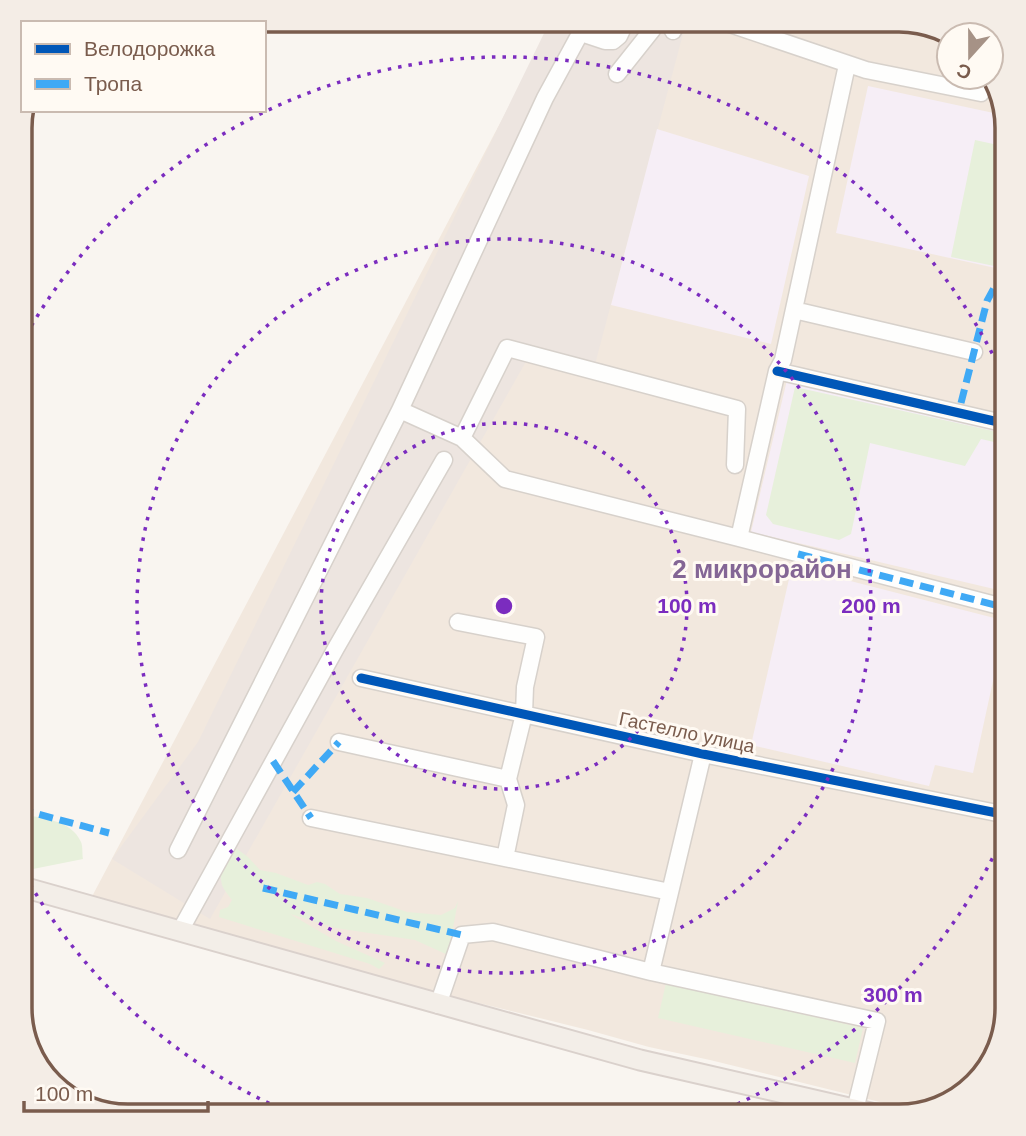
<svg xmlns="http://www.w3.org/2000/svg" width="1026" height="1136" viewBox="0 0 1026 1136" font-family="Arial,sans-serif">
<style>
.residential{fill:#f2e8de}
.industrial{fill:#ede5e0}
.education{fill:#f6eef6}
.green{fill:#e7f0db}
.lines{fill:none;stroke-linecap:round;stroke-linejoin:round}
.minor-casing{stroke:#d7d1cb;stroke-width:19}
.major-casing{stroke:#dad1cc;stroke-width:23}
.minor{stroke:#fefefd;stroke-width:16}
.major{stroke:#f3eee8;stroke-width:19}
.quiet{stroke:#3fa9f5;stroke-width:7;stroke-dasharray:14 7;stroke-linecap:butt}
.cycleway-casing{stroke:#fffaf3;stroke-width:13}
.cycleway{stroke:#0057b8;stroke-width:9}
.ring{fill:none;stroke:#7b2cbf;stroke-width:3.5;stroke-dasharray:3.5 7}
.labels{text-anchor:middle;stroke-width:6;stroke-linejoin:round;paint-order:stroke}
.street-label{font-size:19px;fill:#7a5c4d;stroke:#fffaf3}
.district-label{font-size:26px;font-weight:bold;fill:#846695;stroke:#fffaf3}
.rim{fill:none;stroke:#7a5c4d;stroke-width:3.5}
.centre{fill:#7b2cbf;stroke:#fffaf3;stroke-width:3.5}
.ring-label{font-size:21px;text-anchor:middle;font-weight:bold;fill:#7b2cbf;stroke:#fffaf3;stroke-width:6;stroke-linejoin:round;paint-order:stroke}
</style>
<rect width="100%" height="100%" fill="#f9f5f0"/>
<!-- residential -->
<path class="residential" d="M 555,19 L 905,19 L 947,31 L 952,35 L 949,35 L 949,77 L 989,77 L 1007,127 L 1007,1009 L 995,1057 L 965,1094 L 916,1111 L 710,1060 L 649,1047 L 588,1030 L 87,906 Z"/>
<!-- industrial -->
<path class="industrial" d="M 551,19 L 687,19 L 594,368 L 532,351 L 210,919 L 112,859 L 198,742 Z"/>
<!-- education -->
<path class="education" d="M 868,86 L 1003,115 L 1007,127 L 1007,240 L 1000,269 L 836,233 Z
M 657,129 L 809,176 L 771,344 L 611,305 Z
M 787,380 L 1007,431 L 1007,592 L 751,532 Z
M 792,566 L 1006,621 L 973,773 L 935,765 L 929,786 L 751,745 Z"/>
<!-- green -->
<path class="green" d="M 975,140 L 1007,147 L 1007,230 L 999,267 L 951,257 Z
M 795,387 L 1007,434 L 1007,445 L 981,439 L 965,466 L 870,443 L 851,534 L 839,540 L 773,524 L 766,515 Z
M 19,814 C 40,818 71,819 81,842 C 83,846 82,854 83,859 L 33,869 L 19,868 Z
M 237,849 L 248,857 L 260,870 L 276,873 L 308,885 L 317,882 L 325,884 L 340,894 L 367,898 L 407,912 L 441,915 L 455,908 L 458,901 L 448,955 L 415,940 L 336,928 L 290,914 L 336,941 L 385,963 L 379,969 L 370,964 L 219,917 L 220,910 L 228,907 L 232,900 C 229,896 224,890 222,885 C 218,871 224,855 237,849 Z
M 666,983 L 863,1028 L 855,1063 L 658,1018 Z"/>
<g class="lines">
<!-- minor casing -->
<g class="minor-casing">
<path id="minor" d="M 715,19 L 866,70 L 981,93
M 673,31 L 678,19
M 581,33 L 605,41 L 613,41 L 619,36 L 627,19
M 617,74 L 652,30 L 655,23 L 650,19
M 794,310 L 974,352
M 777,371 L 1007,424
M 400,410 L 462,438 L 505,479 L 739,538 L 777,371 L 783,360 L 847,65
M 462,438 L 507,348 L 737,409 L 735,465
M 739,538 L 1007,608
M 361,678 L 703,754 L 1007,815
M 339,742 L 508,779 L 524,714 L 525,687 L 536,637 L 458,622
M 311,818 L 670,892
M 178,850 L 400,410 L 545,98 L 588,19
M 505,858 L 516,805 L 508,779
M 180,931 L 336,648 L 444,460
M 651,972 L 877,1021 L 855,1110
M 438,1005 L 462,935 L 493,932 L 651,972 L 703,754"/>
</g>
<!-- major casing -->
<g class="major-casing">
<path id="major" d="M 19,886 L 640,1060 L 888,1117"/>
</g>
<!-- minor -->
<use href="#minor" class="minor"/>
<!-- major -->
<use href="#major" class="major"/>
<!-- quiet -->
<path class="quiet" d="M 961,403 L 987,301 L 1007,264
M 798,554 L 1003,607
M 273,761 L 311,818
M 293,792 L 339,742
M 19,809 L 109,833
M 263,888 L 462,935"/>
<!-- cycleway casing -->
<g class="cycleway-casing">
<path id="cycleway" d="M 777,371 L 1007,424
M 361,678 L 703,754 L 1007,815"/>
</g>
<!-- cycleway -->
<use href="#cycleway" class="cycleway"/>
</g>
<!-- distance rings -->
<g class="ring">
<circle cx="504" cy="606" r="183"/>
<circle cx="504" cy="606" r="367"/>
<path d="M1006 830A550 550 0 0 1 710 1116M298 1116A550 550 0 0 1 21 868M21 344A550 550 0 0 1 1006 382"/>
</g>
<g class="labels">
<!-- street labels -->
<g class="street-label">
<text transform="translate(687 732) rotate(12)" y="7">Гастелло улица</text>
</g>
<!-- district labels -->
<g class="district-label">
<text x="762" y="578">2 микрорайон</text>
</g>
</g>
<!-- crop -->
<path d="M0 0H1026V1136H0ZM128 32H899A96 96 0 0 1 995 128V1008A96 96 0 0 1 899 1104H128A96 96 0 0 1 32 1008V128A96 96 0 0 1 128 32Z" fill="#f4ede6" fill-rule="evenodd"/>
<path class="rim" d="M128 32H899A96 96 0 0 1 995 128V1008A96 96 0 0 1 899 1104H128A96 96 0 0 1 32 1008V128A96 96 0 0 1 128 32Z"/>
<circle cx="504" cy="606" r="10" class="centre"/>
<g class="ring-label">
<text x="687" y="613">100 m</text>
<text x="871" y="613">200 m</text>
<text x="893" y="1002">300 m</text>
</g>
<!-- legend -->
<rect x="21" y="21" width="245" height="91" fill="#fffaf3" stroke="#cabbb1" stroke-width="2"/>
<rect x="35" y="44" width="35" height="10" fill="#0057b8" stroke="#cabbb1" stroke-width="2"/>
<text x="84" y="56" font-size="21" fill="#7a5c4d">Велодорожка</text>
<rect x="35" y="79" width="35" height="10" fill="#3fa9f5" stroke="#cabbb1" stroke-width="2"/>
<text x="84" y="91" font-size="21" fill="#7a5c4d">Тропа</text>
<!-- north arrow -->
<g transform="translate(970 56) rotate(201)"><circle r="33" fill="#fffaf3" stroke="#cabbb1" stroke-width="2"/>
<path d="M0-5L12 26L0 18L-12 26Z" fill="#a69286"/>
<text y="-10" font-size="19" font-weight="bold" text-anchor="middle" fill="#7a5c4d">С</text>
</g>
<!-- scale -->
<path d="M24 1101v10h184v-10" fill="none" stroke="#7a5c4d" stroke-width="3.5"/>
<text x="35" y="1101" font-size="21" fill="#7a5c4d" stroke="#fffaf3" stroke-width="5" paint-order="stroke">100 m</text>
</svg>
